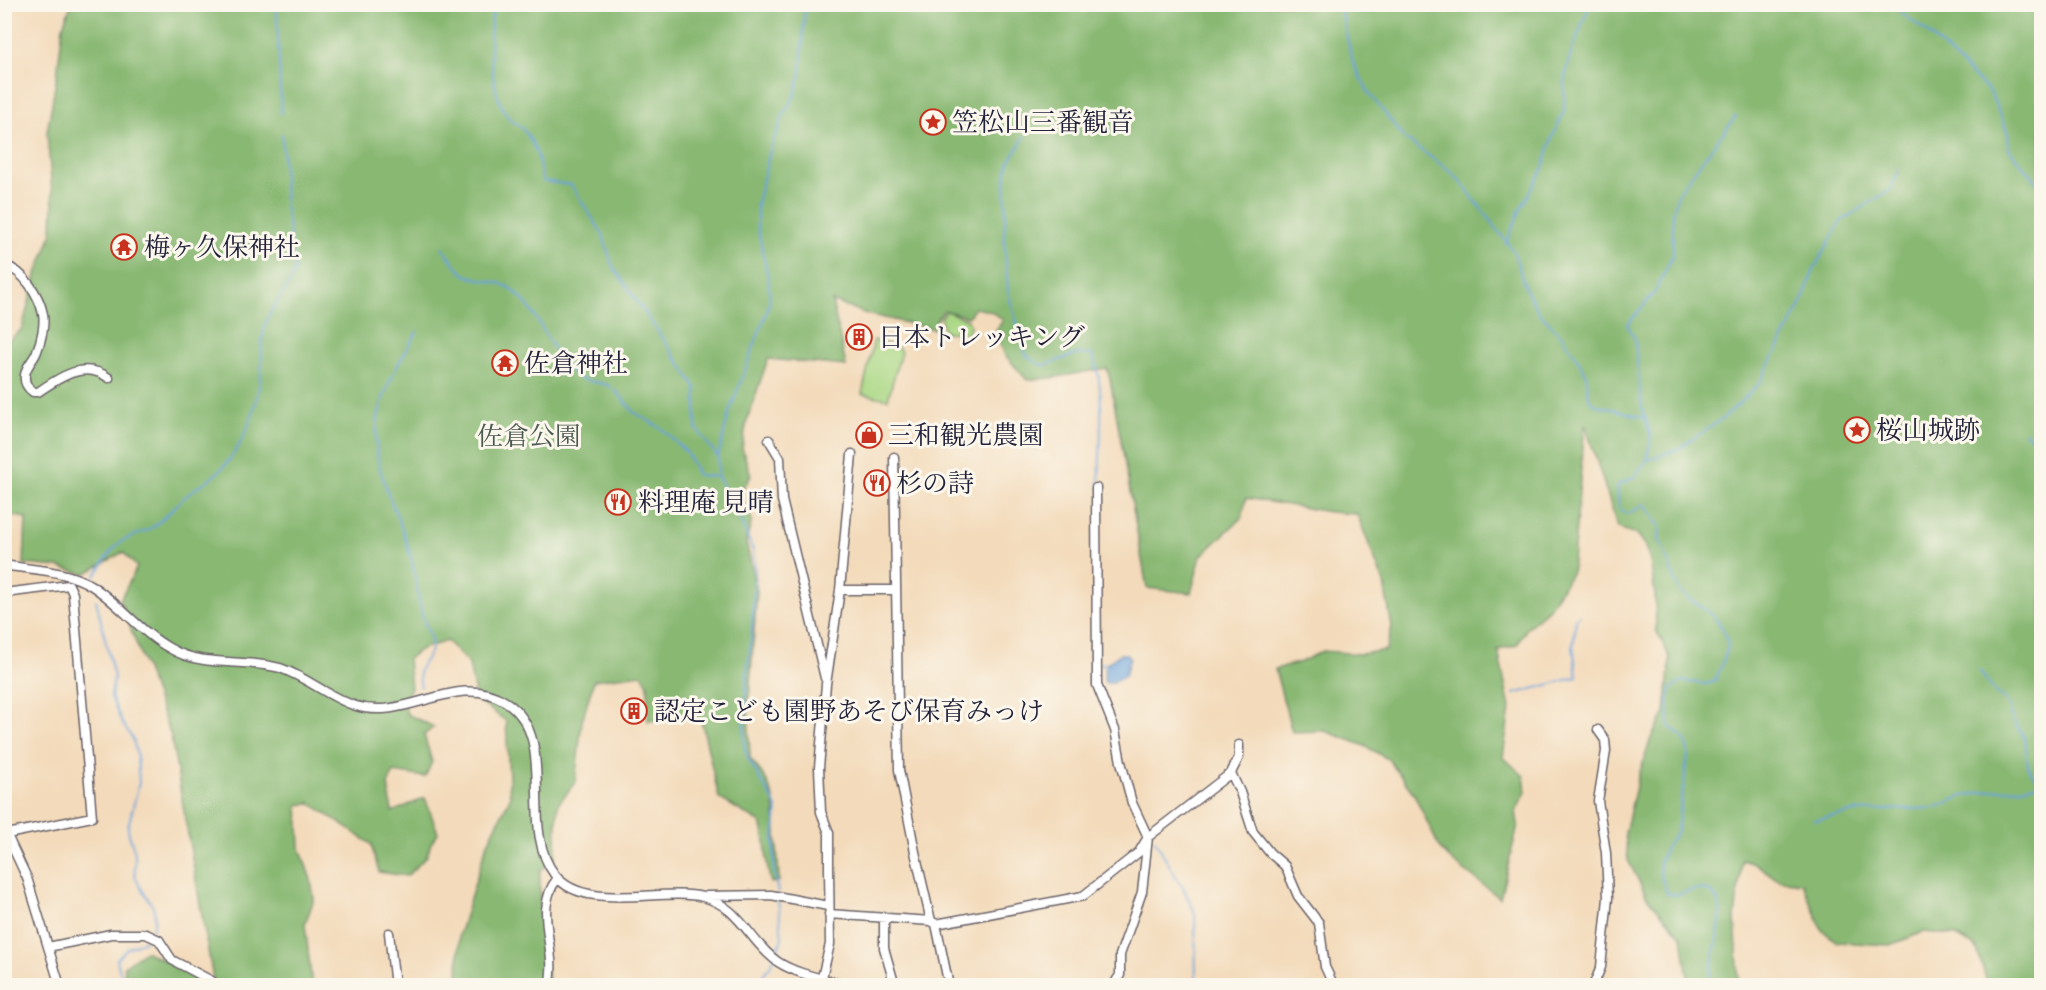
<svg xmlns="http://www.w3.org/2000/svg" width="2046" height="990" viewBox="0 0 2046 990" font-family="'Sorts Mill Goudy','Noto Serif JP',serif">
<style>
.green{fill:#abd885;stroke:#667d60;stroke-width:1.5}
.forest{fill:#88b872;stroke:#556d56;stroke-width:1.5}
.water{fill:#6ca3da;stroke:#47628a;stroke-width:1.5}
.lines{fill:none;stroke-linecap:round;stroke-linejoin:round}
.stream{stroke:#6ca3da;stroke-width:2}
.minor-casing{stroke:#6b6267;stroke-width:11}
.minor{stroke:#fff;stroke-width:8}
.labels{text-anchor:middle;stroke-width:6;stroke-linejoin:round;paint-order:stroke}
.poi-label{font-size:26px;fill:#22223b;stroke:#fbf7ec;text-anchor:start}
.park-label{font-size:26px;fill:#4b5951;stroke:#fbf7ec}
</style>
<rect width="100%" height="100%" fill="#fbf7ec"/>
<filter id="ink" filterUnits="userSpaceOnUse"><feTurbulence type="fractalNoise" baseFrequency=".0167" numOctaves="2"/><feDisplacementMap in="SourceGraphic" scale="12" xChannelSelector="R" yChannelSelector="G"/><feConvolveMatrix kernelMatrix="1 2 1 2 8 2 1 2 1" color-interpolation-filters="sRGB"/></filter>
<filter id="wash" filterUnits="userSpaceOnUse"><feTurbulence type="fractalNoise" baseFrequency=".008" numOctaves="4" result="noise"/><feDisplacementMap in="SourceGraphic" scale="24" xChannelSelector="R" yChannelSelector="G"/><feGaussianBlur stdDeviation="1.35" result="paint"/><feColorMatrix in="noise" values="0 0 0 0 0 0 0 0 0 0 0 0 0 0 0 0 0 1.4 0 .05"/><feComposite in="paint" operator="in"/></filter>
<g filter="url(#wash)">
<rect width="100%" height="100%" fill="#f3daba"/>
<!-- green -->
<path class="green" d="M 946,311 L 968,320 L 970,326 L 968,333 L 944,332 L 941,318 Z
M 874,340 L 898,347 L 901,352 L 888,399 L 862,394 Z"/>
<!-- forest -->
<path class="forest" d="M 71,5 L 2041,5 L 2041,985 L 1988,985 L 1976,947 L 1954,935 L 1924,932 L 1890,945 L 1837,942 L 1822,930 L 1802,883 L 1778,880 L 1756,864 L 1742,860 L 1735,917 L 1739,985 L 1689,985 L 1682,937 L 1647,897 L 1628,860 L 1625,833 L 1638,778 L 1651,738 L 1665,713 L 1670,658 L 1656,630 L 1655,595 L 1651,566 L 1646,546 L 1638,535 L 1618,528 L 1585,424 L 1572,572 L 1549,608 L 1527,628 L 1517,645 L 1498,650 L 1510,708 L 1503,757 L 1524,776 L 1526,792 L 1516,811 L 1518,825 L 1500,898 L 1453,862 L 1440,849 L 1414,794 L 1388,759 L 1365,746 L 1325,731 L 1292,732 L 1275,669 L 1301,662 L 1323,651 L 1361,654 L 1386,650 L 1392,627 L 1384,583 L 1357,514 L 1330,512 L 1246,498 L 1242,517 L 1201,556 L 1191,593 L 1147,588 L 1110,379 L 1107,368 L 1051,378 L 1027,380 L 1005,355 L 995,332 L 1003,320 L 990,311 L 975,308 L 968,317 L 944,310 L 937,319 L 934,329 L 867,314 L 832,301 L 846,366 L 768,359 L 747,420 L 742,448 L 751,476 L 739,494 L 752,520 L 746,542 L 757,591 L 748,712 L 750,758 L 766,779 L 774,799 L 779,881 L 771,883 C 764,862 768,843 761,823 L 719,798 L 701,719 L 694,717 L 648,721 L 648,685 L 642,674 L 594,680 L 582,721 L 575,783 L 558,804 L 555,859 L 540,871 L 540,918 L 548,979 L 544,985 L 458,985 L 459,935 L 486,847 L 510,798 L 506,721 L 476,699 L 469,664 L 447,641 L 421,649 L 408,659 L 411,688 L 403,701 L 407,714 L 434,727 L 424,735 L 432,762 L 425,777 L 394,772 L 388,784 L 392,812 L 425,798 L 438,833 L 431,843 L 427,856 L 407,876 L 379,872 L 371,844 L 310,803 L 298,805 L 300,848 L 311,880 L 314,899 L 305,924 L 312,985 L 214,985 L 171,736 L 120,600 L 137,567 L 123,552 L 85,574 L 58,567 L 24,564 L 26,518 L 5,514 L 5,343 L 22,329 L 34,282 L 52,234 L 53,204 L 47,132 L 57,75 L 63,26 Z
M 145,951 L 213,985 L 126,985 L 124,966 Z"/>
<!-- water -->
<path class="water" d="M 1120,654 L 1127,654 L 1130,658 L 1125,676 L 1112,683 L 1106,683 L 1104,680 L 1105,665 Z"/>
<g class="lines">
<!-- stream -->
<path class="stream" d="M 275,4 L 277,11 L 281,113
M 495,4 C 486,31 490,96 509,118 C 512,121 517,124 520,126 C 526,131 530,139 533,145 C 541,160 538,168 543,181 L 571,185 L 603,235 L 612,265 L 696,387 L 696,428 L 718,457
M 1339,4 L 1353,63 L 1368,92 L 1405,139 L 1449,170 L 1461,182 L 1514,252 L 1525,288 L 1540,314 L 1560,334 L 1577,358 L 1586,374 L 1589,398 L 1593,404 L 1646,418
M 1895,4 L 1900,12 L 1926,31 L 1990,92 L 2008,134 L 2009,149 L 2042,189
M 1025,136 L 1008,164 L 1005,184 L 1006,207 L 1004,236 L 1008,292 L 1026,355 L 1040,365 L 1045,365 L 1077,354 L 1092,355 C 1107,386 1099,451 1099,487
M 1506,243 L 1520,210 L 1543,168 L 1552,138 L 1564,112 L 1565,77 L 1570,56 L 1590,4
M 442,247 C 449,255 457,270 466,275 C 481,282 500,279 514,291 C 540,313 548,349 573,373 C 583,384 599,380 611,387
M 417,332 C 387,382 363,423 384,482 C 391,504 402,525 408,547 C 415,569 417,592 422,614 C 424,623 429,631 431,640 C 435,654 421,661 419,673 C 419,678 420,683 421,687
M 615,390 L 634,412 L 662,429 L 675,441 L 687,453 L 698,475 L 718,477
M 2024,432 L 2042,446
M 1647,460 L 1678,449 L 1725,417 L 1759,384 L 1801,305 L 1814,269 L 1841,221 L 1890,190 L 1899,170
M 95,576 C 103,564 111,548 124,540 C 133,535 145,533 153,527 C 166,517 177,503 190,493 C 198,486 208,481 216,474 C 244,449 258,407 261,371 C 263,355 260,341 265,325 C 271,304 291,289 295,269 L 285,205 L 282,134
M 96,600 L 114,677 L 111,697 L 122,723 L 133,739 L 137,756 L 139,783 L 128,827 C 128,837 134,845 135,855 C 136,862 133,871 136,878 C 143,898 162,905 152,930
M 1100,663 L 1105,665
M 1979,670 L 1993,690 L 2010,705 L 2011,716 L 2025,739 L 2028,765 L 2032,774 L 2042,783
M 1514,694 L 1577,677 L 1573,646 L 1576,619 L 1580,615
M 1815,820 L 1859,811 L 1934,808 L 1963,796 L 1989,791 L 2022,788 L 2042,783
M 1155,840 L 1180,884 L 1182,885 L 1195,913 L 1196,986
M 778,893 L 774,872 L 774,840 L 777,807 L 749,760 L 745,749 L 744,727 L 747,674 L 752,629 L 755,571 L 753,550 L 734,505 L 718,477 L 718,457 L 729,413 L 767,311 L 770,299 L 768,277 L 757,225 L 757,204 L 770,151 L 783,116 L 795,95 L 801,72 L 805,4
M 136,986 C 122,981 119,972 117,959 L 126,949 L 146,940
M 754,986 L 771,965 L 782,939 L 778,899
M 1711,986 C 1711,981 1710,976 1711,971 C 1712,951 1733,902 1708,891 C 1694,884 1681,899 1667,893 L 1660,873 L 1660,861 L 1666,848 L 1677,831 L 1688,754 C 1687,737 1681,736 1669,726 L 1668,701 L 1671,688 L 1683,681 L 1707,684 L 1715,681 C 1719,671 1724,661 1727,650 C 1731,637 1716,617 1706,610 C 1697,604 1687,599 1679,590 L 1659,539 L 1660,527 L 1645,504 L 1628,514 L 1619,508 L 1617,486 L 1634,477 L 1647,460 L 1651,436 L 1642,409 L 1635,339 L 1627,325 L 1655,292 L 1673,255 L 1673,212 L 1678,193 L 1736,116"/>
</g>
</g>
<g filter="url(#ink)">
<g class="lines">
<!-- minor casing -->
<g class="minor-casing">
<path id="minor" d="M 4,265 C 24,271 39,295 43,314 C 45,325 41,341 37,351 C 35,358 28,364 26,371 C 23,380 26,387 33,392 L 38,392 C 60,377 84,360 109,378
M 769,440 L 780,458 L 782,500 L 825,678
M 894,457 L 899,770 L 915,852 L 931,921 L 936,924 L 949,986
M 1096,488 L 1097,685 L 1115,730 L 1121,762 L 1132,803 L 1148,837 L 1142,892 L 1120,955 L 1120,975 L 1113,986
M 4,565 C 33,570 67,570 92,586 C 120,604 141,633 171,649 C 203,668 245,658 280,668 C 307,677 329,698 356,706 C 407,722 458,670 506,702 C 561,738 517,827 555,875 C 584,913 663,887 703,897 C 740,906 750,943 778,962 C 798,975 826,979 849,986
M 840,590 L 895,590
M 4,593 L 69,585 L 73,594 L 92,817 L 7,834
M 1231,773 L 1240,792 L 1253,832 L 1270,853 L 1285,866 L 1298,896 L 1319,923 L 1325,967 L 1334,986
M 5,831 L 27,878 L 60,986
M 707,896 L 771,895 L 828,906
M 829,914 L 931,921
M 884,917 L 884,948 L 895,986
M 936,924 L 1083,896 L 1139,852 L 1148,837 L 1231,773 L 1239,757 L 1239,745
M 389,933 L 395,986
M 48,947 L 111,934 L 146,934 L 159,940 L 172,960 L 212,981
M 549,986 C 559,950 532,911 557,879
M 820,986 L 830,944 L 829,869 L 829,833 L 821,812 L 819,768 L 826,684 L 840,590 L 852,454
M 1593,986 L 1601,967 L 1608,898 L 1606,853 L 1598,801 L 1606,751 L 1605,740 L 1598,730"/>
</g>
<!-- minor -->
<use href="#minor" class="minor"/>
</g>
</g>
<!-- icons -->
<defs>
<g id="sight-ring" transform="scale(1.35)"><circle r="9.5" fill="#fbf7ec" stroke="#c8321e" stroke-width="1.5"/><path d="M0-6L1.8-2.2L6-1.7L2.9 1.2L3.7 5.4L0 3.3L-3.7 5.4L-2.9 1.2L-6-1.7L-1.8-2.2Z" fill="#c8321e"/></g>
<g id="temple-ring" transform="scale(1.35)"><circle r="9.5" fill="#fbf7ec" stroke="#c8321e" stroke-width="1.5"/><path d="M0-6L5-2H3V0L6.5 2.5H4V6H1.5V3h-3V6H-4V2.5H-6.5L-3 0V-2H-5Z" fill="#c8321e"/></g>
<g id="building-ring" transform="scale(1.35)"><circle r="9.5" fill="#fbf7ec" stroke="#c8321e" stroke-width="1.5"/><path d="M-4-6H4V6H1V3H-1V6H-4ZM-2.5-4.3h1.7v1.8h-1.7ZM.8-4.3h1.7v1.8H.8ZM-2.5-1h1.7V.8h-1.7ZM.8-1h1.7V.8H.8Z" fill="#c8321e"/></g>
<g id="shop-ring" transform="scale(1.35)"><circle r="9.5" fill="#fbf7ec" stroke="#c8321e" stroke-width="1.5"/><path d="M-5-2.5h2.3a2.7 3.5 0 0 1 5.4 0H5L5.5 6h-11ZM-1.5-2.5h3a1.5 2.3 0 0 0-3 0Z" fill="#c8321e"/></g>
<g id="restaurant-ring" transform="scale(1.35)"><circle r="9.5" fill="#fbf7ec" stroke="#c8321e" stroke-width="1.5"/><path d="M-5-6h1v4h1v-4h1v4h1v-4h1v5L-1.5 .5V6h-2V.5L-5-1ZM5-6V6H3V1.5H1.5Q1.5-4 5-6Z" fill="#c8321e"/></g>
</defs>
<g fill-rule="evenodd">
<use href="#sight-ring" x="933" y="122"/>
<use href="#temple-ring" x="124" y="247"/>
<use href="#building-ring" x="859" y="337"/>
<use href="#temple-ring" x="505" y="363"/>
<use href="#sight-ring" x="1857" y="430"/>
<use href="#shop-ring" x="869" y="435"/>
<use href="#restaurant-ring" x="877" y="483"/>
<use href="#restaurant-ring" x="618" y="502"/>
<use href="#building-ring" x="634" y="711"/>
</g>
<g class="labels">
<!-- poi labels -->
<g class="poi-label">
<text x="952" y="131">笠松山三番観音</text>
<text x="144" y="256">梅ヶ久保神社</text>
<text x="878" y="346">日本トレッキング</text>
<text x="524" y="372">佐倉神社</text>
<text x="1876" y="439">桜山城跡</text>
<text x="888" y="444">三和観光農園</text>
<text x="896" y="492">杉の詩</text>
<text x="638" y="511">料理庵 見晴</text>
<text x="654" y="720">認定こども園野あそび保育みっけ</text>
</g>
<!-- park labels -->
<g class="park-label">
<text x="529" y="445">佐倉公園</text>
</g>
</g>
<!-- margin -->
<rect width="2046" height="990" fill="none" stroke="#fbf7ec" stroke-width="24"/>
</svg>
